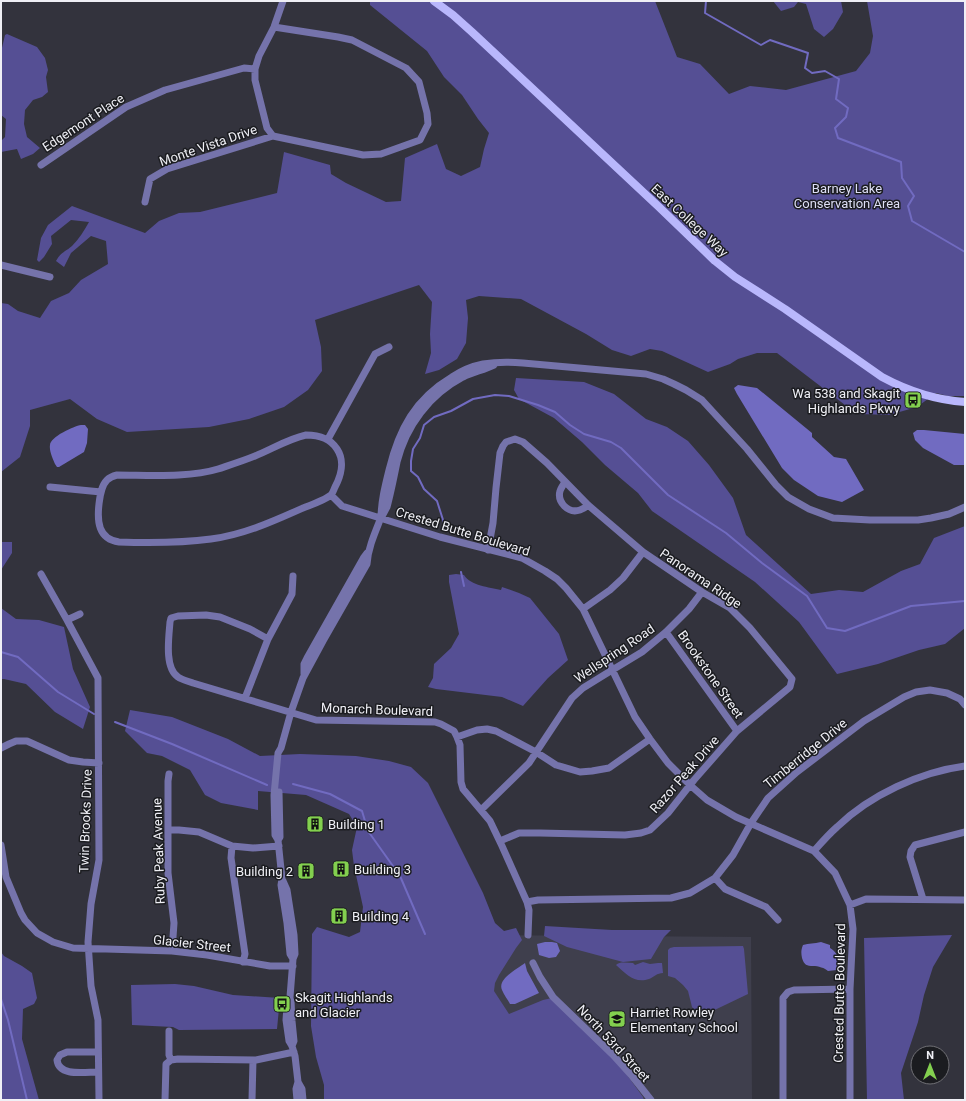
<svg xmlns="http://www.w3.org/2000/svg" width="966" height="1101" viewBox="0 0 966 1101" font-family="Roboto,sans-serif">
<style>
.built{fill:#3f3f4d}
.green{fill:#554f94}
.water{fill:#716bc1}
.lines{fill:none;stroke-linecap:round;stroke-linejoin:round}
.stream{stroke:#716bc1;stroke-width:2}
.minor{stroke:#7573ab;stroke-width:7}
.major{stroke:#b9b7fc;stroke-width:8}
.labels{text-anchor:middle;stroke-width:3;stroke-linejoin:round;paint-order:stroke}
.street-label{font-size:13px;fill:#efeff5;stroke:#1b1c20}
.park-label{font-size:13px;fill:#dedff6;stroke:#1b1c20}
.poi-label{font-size:13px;fill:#efeff5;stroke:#1b1c20;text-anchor:start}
</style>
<rect width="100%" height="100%" fill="#33333d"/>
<!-- built -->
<path class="built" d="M 484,935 L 751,937 L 752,1100 L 483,1100 Z"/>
<!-- green -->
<path class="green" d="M 370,1 L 655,1 L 677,57 L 700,64 L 729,94 L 750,86 L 786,90 L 856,71 L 870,53 L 873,36 L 867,1 L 965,1 L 965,396 L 948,396 L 936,393 L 917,407 L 889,415 L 860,414 L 845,405 L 777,353 L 757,353 L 738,359 L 730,364 L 708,372 L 662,351 L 650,349 L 631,356 L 612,350 L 586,334 L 521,299 L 479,296 L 466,300 L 468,318 L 466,343 L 457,359 L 439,370 L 425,374 L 431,353 L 430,334 L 432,302 L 419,285 L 315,320 L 321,347 L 322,371 L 308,390 L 284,407 L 249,419 L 209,427 L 127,432 L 97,419 L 70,399 L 30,410 L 30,426 L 20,457 L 1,472 L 1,303 L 8,304 L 18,311 L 40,318 L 51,301 L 69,293 L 81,280 L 108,264 L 106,241 L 91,236 L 71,253 L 64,267 L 56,261 C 61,252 65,252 72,246 C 79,239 84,231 89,222 L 71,220 L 51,236 L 52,244 L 44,257 L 39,262 L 37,260 L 41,238 L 48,225 L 72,206 L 145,233 L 159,221 L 179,213 L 200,212 L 277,193 L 284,152 L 330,165 L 331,174 L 346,183 L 386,202 L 401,201 L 405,158 L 437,144 L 446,169 L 461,176 L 480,167 L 484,149 L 489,133 L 478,119 L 462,95 L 444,77 L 427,51 L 370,5 Z
M 773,1 L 841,1 L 843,12 L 833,29 L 824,37 L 814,29 L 806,4 L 798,2 L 794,7 L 781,11 Z
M 7,34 L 37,47 L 45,58 L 48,70 L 46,77 L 48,92 L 42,97 L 33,100 L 25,110 L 24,124 L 27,137 L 40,148 L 33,154 L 21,159 L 17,149 L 1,152 L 1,141 L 5,137 L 6,119 L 1,115 L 1,52 L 5,35 Z
M 516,378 L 584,382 L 614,394 L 646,419 L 667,427 L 688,441 L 709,465 L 733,498 L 746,535 L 811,594 L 839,590 L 863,592 L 901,571 L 920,564 L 934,538 L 965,526 L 965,628 L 945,644 L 919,650 L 878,664 L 837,674 L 799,622 L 755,582 L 652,511 L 638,493 L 605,465 L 582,442 L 554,418 L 519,399 L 514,390 Z
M 1,542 L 12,542 L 12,553 L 1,570 Z
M 456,574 L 464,575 C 471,586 489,587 501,590 L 502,587 L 519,593 L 530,598 L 559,634 L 568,660 L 548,678 L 523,706 L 502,697 L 436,689 L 428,687 L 433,678 L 434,664 L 451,648 L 459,634 L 449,582 L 449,575 Z
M 1,608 L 16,619 L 39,620 L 64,627 L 73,669 L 90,707 L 83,729 L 55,712 L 26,684 L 4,679 L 1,679 Z
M 130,710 L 172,717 L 228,739 L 260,756 L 300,754 L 356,756 L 389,761 L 411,767 L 428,783 L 483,893 L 495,923 L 504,931 L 516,928 L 522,940 L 516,948 L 499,975 L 495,983 L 494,991 L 509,1014 L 543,1000 L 552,998 L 619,1064 L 643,1097 L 644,1100 L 324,1100 L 324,1085 L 316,1057 L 311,1026 L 312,934 L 317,927 L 349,937 L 360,932 L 363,907 L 354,866 L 352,850 L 357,827 L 349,814 L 306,795 L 258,791 L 258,810 L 221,803 L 205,795 L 190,770 L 162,756 L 147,753 L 125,731 Z
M 545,926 L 612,930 L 671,930 L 664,937 L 651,959 L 623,962 L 567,947 L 544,936 Z
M 952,935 L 933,967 L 924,995 L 918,1022 L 901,1073 L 904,1100 L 867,1100 L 864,938 Z
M 743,946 L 744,949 L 748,994 L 700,1017 L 692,1007 L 688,991 L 683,985 L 675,978 L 668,976 L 668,950 L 670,948 L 674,947 Z
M 1,952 L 4,956 L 22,966 L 32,973 L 37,998 L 34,1004 L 23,1009 L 22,1039 L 39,1100 L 1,1100 Z
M 643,962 L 650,964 L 658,963 L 662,963 L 663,973 C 657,973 654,977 649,979 C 635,984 626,974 616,965 C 620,961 627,963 633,963 L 635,965 Z
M 175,984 L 194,986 L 233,995 L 280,998 L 277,1029 L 179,1030 L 173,1027 L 132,1025 L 131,985 Z"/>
<!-- water -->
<path class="water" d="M 738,385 L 757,388 L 812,433 L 812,437 L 834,457 L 846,459 L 864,490 L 842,502 L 818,496 L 794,480 L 782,468 L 737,394 L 734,388 Z
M 81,425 L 85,425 L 88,429 L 87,443 L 84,452 L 59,467 L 57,467 L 55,464 C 53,459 49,451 50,445 C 50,437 74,426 81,425 Z
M 917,430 L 924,430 L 965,434 L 965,465 L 954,465 L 923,448 L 915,440 L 913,433 Z
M 545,942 L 552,942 L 557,943 L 560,951 L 556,957 L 549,958 L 539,955 L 537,944 Z
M 821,942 L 830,945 L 830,948 C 838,952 841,963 837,970 L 828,971 C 825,968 818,966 813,966 C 807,966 804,965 802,958 C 801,953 801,950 803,945 C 809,943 814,944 821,942 Z
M 525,963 L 527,971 L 539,993 L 515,1004 L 510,1004 C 508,1000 504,995 502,990 C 497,979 517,969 525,963 Z"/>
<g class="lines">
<!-- stream -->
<path class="stream" d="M 706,1 L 705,13 L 761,45 L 770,40 L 808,53 L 805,68 L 812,73 L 825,71 L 839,79 L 836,99 L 848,108 L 846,117 L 835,128 L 838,138 L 901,162 L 902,178 L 914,196 L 908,206 L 912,221 L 965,252
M 444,523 L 437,501 L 424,489 L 418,477 L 411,471 L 411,461 L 413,449 L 420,438 L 424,425 L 434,417 L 451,411 L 473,399 L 495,395 L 509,396 L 538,405 L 555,412 L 570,425 L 584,434 L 611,442 L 621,448 L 668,495 L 726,533 L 762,563 L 807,596 L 827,628 L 845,631 L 911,606 L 965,601
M 461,572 L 464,586
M 1,652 L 18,657 L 58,692 L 94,714
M 115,722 L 172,744 L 267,785
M 293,784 L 330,794 L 362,811 L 368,831 L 400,876 L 425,934
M 1,999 L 8,1020 L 27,1100"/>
<!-- minor -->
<path class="minor" d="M 273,136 L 267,128 L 255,80 L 255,69 L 259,56 L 274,27 L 283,1
M 41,165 L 126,107 L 165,90 L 244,68 L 255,69
M 145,202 L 150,179 L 167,169 L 273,136 L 363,155 L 381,154 L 420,140 L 428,124 L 427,113 L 419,82 L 406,68 L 352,40 L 338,37 L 274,27
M 1,265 L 50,277
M 306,435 C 318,435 330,438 337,449 C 345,461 341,476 335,487 C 334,489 333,493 331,495 C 325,500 311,505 303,508 C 274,521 243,535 211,539 C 181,543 149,543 119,542 C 98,539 97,521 99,504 C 100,496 101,486 107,480 C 110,477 113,476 117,475 C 148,475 189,478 218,469 C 230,465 243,461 255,456 C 272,449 288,439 306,435 Z
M 328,439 L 375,354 L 389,347
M 565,482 C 563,485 561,488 560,491 C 557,502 568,514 580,510 C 583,509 586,507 588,505
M 50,487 L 101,492
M 331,495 L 342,506 L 440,537 L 522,558 L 545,571 L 557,579 L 566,588 L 583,609 L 635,717 L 650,739 L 668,763 L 690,785 L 707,800 L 736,817 L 814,851 L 835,873 L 850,905 L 853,929 L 850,989 L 850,1100
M 381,519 C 381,502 385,486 389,470 C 399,429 415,399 452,377 C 461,371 473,366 483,364 C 496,362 510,362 523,363 L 646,374 L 663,379 L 674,384 L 686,390 L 702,400 L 747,449 L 776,485 L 788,497 L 809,509 L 833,518 L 870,520 L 918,520 L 931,518 L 949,514 L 965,507
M 488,550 L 493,523 L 496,488 L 500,453 L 503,446 L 506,442 L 515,439 L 523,442 L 547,463 L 588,505 L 643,552 L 702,592 L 730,608 L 750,628 L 792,679 L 790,687 L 737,731 L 694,780 L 668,813 L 650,830 L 641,833 L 625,835 L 540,833 L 519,833 L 500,841
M 41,574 L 67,620 L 98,678 L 99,860 L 91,904 L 88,942 L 91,986 L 98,1020 L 99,1100
M 583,609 L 610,590 L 623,578 L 643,552
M 67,620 L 80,614
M 666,632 L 737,731
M 268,639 L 250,629 L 220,617 L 206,615 L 178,616 L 171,618 L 170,622 C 169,636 164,668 178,677 C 182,680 188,681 193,683 L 316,720 L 435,722 L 441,724 L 454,731 L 457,737 L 460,745 L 461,782 L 463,789 L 490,821 L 502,846 L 527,902 L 529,910 L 528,935
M 304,674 L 304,664 L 307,658 L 364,557 L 367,553
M 245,698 L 268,639 L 292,594 L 293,576
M 457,737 L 477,730 L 487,729 L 496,731 L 536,752 L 556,765 L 580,772 L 592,771 L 609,768 L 650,739
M 1,748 L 9,744 L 16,741 L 27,741 L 69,760 L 83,762 L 99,763
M 169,774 L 168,781 L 168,873 L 174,923 L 172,951
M 279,792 L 280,837 L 278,840 L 282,879 L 281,885 L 287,923 L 290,954 L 293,959 L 290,997 L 287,1007 L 286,1020 L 289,1041 L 292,1046 L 295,1056 L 298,1082 L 296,1089 L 297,1100
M 481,810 L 529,763 L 572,698 L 583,688 L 604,675 L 642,652 L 666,632 L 689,609 L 702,592
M 168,830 L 179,830 L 199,832 L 232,846 L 253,848 L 279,846
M 278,840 L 275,835 L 274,795 L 278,753 L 281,748 L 291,712 L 303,678 L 323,641 L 367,564 C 368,549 374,535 380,520 C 382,516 385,511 387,507 C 391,492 394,477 397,462 C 406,426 429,395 463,377 C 473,372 484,370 494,365
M 1,845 L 6,877 L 21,913 L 25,920 L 37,933 L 53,942 L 73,948 L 172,951 L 207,955 L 270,966 L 293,966
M 232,846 L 231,858 L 245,954 L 243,962
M 814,851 C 821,843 829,834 837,827 C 870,795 920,772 965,766
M 715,878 L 725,889 L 766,907 L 778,920
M 283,881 L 287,890 L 294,935 L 295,954 L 293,959
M 923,899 L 910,857 L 911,851 L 915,845 L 965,832
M 527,902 L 538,900 L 671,898 L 690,893 L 715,878 L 733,855 L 751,823 L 768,798 L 797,772 L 864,721 L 904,697 L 916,692 L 930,690 L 947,693 L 960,699 L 965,705
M 850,905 L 866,899 L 965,900
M 533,963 L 540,977 L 553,997 L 613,1055 L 632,1076 L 651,1100
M 291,1001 L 292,1021 L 294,1041 L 292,1046
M 169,1031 L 169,1055 L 171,1060
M 98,1052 L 67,1052 L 60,1055 L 57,1060 C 59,1077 85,1072 98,1072
M 298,1082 L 302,1089 L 303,1100
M 165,1100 L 166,1064 L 171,1060 L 178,1059 L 256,1060 L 294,1052
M 252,1100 L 253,1060
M 783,1100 L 783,998 L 788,992 L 794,990 L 850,989"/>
<!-- major -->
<path class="major" d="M 434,1 L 453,15 L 472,32 L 659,207 L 715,261 L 735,277 L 785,309 L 882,377 C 908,391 935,400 965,402"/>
</g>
<!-- icons -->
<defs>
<g id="bus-square" transform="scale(0.9)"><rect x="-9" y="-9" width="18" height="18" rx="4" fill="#83d04f" stroke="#1b1c20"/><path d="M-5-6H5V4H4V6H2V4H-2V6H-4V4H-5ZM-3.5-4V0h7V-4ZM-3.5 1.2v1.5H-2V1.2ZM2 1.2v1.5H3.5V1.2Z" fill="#111"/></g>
<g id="building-square" transform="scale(0.9)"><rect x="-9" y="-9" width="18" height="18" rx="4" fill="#83d04f" stroke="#1b1c20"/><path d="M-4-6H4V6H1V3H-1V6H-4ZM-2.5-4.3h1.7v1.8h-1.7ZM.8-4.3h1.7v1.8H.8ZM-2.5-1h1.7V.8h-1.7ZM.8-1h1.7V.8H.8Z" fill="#111"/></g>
<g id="school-square" transform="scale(0.9)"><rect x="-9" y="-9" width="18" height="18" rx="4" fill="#83d04f" stroke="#1b1c20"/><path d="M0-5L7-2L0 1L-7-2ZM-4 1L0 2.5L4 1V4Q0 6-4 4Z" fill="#111"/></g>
</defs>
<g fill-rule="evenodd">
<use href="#bus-square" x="913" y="400"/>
<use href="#building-square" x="315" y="824"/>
<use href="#building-square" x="341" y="869"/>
<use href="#building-square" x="306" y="871"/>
<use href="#building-square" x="339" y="916"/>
<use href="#bus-square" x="282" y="1004"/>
<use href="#school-square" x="617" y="1019"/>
</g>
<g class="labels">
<!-- street labels -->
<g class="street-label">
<text transform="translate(83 122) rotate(-33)" y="5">Edgemont Place</text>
<text transform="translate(208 145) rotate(-19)" y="5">Monte Vista Drive</text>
<text transform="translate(690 220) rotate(43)" y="5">East College Way</text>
<text transform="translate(463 531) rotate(17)" y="5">Crested Butte Boulevard</text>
<text transform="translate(701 578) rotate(34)" y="5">Panorama Ridge</text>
<text transform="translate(614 653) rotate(-34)" y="5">Wellspring Road</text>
<text transform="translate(711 674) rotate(55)" y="5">Brookstone Street</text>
<text transform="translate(377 709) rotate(2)" y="5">Monarch Boulevard</text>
<text transform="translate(805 753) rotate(-39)" y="5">Timberridge Drive</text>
<text transform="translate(684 774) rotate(-49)" y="5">Razor Peak Drive</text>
<text transform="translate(85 821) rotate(-88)" y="5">Twin Brooks Drive</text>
<text transform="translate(158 851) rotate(-92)" y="5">Ruby Peak Avenue</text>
<text transform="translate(192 943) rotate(6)" y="5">Glacier Street</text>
<text transform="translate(839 993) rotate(-89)" y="5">Crested Butte Boulevard</text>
<text transform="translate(614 1043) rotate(47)" y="5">North 53rd Street</text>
</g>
<!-- park labels -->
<g class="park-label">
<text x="847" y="193">Barney Lake<tspan x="847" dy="15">Conservation Area</tspan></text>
</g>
<!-- poi labels -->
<g class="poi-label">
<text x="900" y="398" text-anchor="end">Wa 538 and Skagit<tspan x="900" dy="15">Highlands Pkwy</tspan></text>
<text x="328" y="829">Building 1</text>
<text x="354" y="874">Building 3</text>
<text x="293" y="876" text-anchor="end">Building 2</text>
<text x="352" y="921">Building 4</text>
<text x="295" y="1002">Skagit Highlands<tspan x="295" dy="15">and Glacier</tspan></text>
<text x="630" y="1017">Harriet Rowley<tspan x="630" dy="15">Elementary School</tspan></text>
</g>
</g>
<!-- border -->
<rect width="966" height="1101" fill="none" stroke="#efeff5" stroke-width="4"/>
<!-- north arrow -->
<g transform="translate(930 1065)"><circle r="19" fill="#1b1c20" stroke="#707075"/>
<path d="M0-3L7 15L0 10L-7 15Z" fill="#83d04f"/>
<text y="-6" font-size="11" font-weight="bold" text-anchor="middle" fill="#efeff5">N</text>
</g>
</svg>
